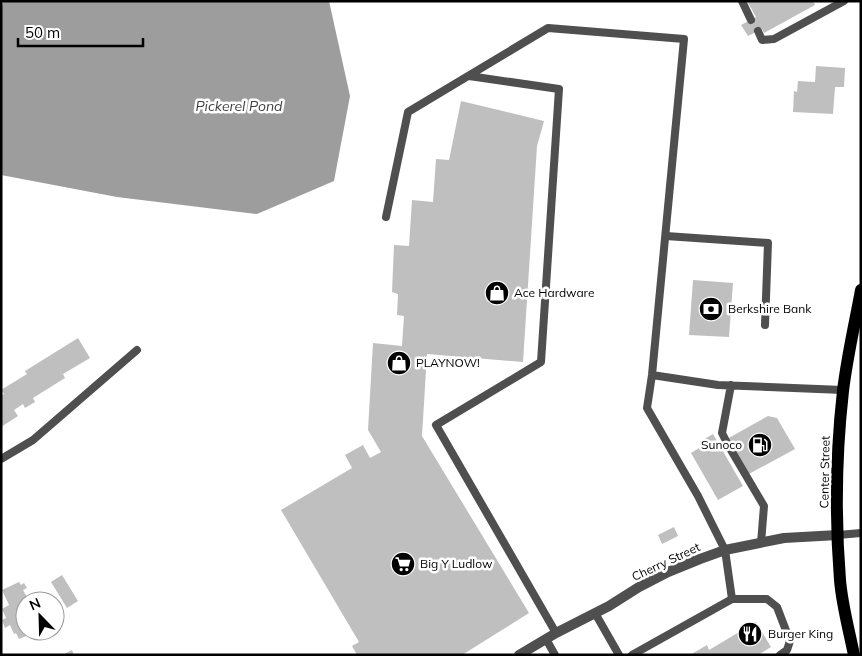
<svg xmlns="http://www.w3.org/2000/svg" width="862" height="656" viewBox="0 0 862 656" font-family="Mulish,sans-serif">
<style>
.water{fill:#9d9d9d}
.building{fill:#bfbfbf}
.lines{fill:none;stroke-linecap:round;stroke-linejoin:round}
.service{stroke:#4f4f4f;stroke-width:8}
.minor{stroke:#4f4f4f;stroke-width:10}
.primary{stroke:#000;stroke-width:12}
.labels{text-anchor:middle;stroke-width:5;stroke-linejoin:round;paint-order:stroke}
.poi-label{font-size:12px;fill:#000;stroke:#fff;text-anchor:start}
.street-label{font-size:12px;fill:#000;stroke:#fff}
.water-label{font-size:14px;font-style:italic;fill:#3e3e3e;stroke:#fff}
</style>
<rect width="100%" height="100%" fill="#fff"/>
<!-- water -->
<path class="water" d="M 4,1 L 329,1 L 350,96 L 334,181 L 257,214 L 117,197 L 1,175 L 1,7 Z"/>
<!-- building -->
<path class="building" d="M 747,1 L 813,1 L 815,5 L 764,33 L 762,29 L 748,36 L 741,25 L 756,17 Z
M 816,66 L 845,68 L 844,87 L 835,87 L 833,114 L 793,112 L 794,91 L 797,92 L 798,81 L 815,82 Z
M 461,101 L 544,121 L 537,146 L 523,362 L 427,354 L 422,436 L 529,613 L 462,655 L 357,655 L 352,646 L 359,642 L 281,510 L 352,468 L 345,455 L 363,445 L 370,458 L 381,452 L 368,430 L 373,343 L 402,346 L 404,316 L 397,315 L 398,294 L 392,292 L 394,245 L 409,246 L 412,200 L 433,202 L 436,159 L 449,160 Z
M 693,280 L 733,283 L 729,337 L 689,335 Z
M 78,338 L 90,358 L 63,374 L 65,378 L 33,398 L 35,402 L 25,408 L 23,404 L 14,410 L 18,416 L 1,427 L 1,395 L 4,394 L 1,390 L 27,374 L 25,371 Z
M 768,416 L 777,418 L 795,449 L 747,475 L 727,439 Z
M 713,434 L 743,486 L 718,500 L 691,453 L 704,445 L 701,441 Z
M 674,527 L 678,536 L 662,544 L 658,535 Z
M 62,575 L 78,601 L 67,608 L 51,582 Z
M 19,582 L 21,585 L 24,583 L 27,588 L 23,590 L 29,601 L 25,601 L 25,631 L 29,631 L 31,634 L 19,639 L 16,633 L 14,634 L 10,625 L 5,628 L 2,620 L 6,618 L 2,609 L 9,605 L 2,590 Z
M 756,622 L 771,647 L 758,655 L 690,655 L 707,645 L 709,650 Z
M 72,650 L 74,655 L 62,655 Z"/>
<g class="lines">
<!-- service -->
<path class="service" d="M 742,1 L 751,20
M 758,31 L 762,40 L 774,39 L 844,1
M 469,76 L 559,89 L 541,362 L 436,425 L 556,633
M 386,217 L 408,112 L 548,28 L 684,39 L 652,375 L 647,408 L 698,496 L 725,550 L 732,599 L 767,599 L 777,607 L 790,641 L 787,650 L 780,655
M 666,236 L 768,243 L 765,325
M 652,375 L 718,385 L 843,390
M 731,385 L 722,433 L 728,445 L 764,506 L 761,543
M 1,459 L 33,440 L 137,350
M 838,535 L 861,533
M 595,613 L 619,655
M 546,639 L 555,655
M 632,655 L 732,599"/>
<!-- minor -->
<path class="minor" d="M 519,655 L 556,633 L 609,606 L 639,587 L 668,572 L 700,559 L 725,550 L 784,538 L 838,535"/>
<!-- primary -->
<path class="primary" d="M 854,655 C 849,630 842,605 840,580 C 835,517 836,453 843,391 C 847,357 855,323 861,290"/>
</g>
<!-- icons -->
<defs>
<g id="shop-disc" transform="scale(1.25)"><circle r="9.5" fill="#000" stroke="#fff"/><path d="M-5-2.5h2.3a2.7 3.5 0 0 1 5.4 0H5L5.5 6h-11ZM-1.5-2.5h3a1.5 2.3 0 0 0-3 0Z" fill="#fff"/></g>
<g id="bank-disc" transform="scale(1.25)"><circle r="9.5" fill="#000" stroke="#fff"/><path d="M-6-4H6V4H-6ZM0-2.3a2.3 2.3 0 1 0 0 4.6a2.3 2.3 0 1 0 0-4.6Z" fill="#fff"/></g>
<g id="fuel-disc" transform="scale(1.25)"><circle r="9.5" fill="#000" stroke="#fff"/><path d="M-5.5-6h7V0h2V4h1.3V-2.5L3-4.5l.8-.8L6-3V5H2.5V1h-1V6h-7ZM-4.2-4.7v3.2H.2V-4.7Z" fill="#fff"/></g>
<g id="supermarket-disc" transform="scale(1.25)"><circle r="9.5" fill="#000" stroke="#fff"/><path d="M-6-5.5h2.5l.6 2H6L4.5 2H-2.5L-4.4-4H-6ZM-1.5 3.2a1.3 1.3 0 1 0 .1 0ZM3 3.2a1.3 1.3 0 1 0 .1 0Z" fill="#fff"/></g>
<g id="restaurant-disc" transform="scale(1.25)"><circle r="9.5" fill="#000" stroke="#fff"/><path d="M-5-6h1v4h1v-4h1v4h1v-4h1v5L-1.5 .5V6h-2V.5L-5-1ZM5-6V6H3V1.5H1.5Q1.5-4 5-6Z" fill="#fff"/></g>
</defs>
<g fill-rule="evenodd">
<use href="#shop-disc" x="497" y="293"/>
<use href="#bank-disc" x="711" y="309"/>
<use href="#shop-disc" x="399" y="363"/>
<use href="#fuel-disc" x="760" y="445"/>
<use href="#supermarket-disc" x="403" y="564"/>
<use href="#restaurant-disc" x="750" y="634"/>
</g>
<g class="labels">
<!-- poi labels -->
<g class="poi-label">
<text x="514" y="297">Ace Hardware</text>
<text x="728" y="313">Berkshire Bank</text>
<text x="416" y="367">PLAYNOW!</text>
<text x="742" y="449" text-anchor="end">Sunoco</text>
<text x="420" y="568">Big Y Ludlow</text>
<text x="768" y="638">Burger King</text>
</g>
<!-- street labels -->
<g class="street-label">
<text transform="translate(825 472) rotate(-89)" y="4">Center Street</text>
<text transform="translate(666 562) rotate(-25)" y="4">Cherry Street</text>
</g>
<!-- water labels -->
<g class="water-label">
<text x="239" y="111">Pickerel Pond</text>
</g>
</g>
<!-- border -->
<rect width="862" height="656" fill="none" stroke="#000000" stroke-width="5"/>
<!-- north arrow -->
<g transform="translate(40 616) rotate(337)"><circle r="24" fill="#ffffff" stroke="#999999"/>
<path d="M0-4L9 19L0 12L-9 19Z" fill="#000000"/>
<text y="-8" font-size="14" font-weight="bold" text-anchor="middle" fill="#000000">N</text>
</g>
<!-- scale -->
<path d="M18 38v8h125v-8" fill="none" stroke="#000000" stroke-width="2.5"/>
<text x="25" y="38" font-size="15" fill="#000000" stroke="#ffffff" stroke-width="4" paint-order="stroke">50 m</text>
</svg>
